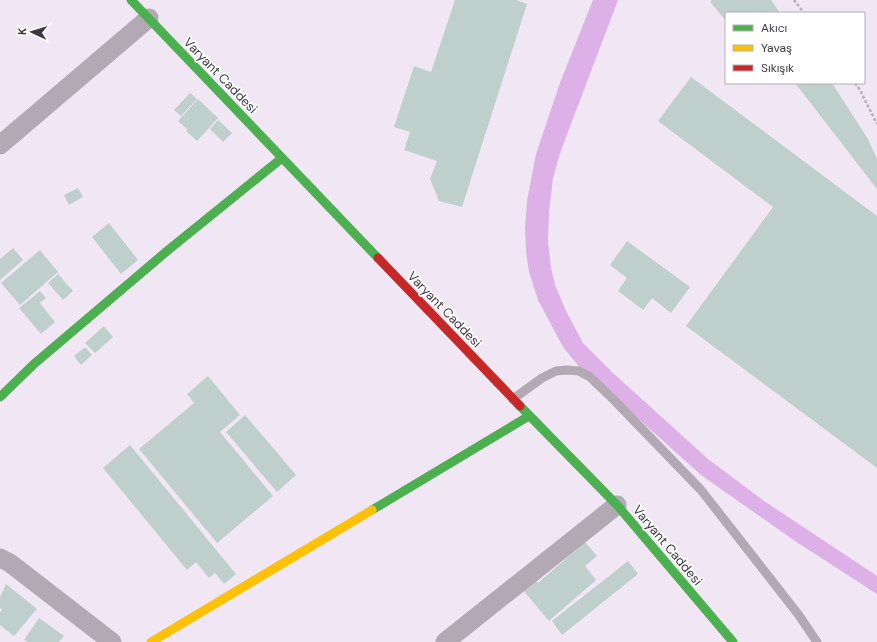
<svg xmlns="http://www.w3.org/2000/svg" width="877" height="642" viewBox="0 0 877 642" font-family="'DM Sans',sans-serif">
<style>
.water{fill:#ddb0e7}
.building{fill:#bfcfcc}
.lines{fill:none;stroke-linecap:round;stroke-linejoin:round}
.path{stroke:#b6aeb8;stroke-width:2.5;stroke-dasharray:3 2;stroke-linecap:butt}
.lane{stroke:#b3a9b5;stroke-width:9}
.street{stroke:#b3a9b5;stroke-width:19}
.fast{stroke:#4caf50;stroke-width:9}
.slow{stroke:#ffc107;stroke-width:9}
.jam{stroke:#c62828;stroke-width:9}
.labels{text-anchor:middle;stroke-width:3.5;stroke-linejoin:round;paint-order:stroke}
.street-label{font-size:13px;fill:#3e3740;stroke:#fff}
</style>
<rect width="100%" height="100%" fill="#f1e7f4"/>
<!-- water -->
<path class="water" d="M 593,0 L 618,0 L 560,153 L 553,178 L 549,212 L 548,242 L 551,268 L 555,285 L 566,311 L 583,343 L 613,373 L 708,459 L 764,501 L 877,576 L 877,594 L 795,541 L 701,475 L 602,386 L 580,368 L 563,347 L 538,300 L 529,272 L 526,252 L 525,227 L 527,201 L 536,154 L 560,83 Z"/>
<!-- building -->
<path class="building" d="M 455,0 L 516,0 L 527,4 L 462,207 L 439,201 L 430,179 L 437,161 L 404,150 L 410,132 L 394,127 L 414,66 L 431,72 Z
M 711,0 L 771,0 L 780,13 L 726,13 L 726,21 L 711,3 Z
M 691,77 L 877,216 L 877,468 L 686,326 L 773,207 L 658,121 Z
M 795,83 L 832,83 L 868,139 L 877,159 L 877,189 Z
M 190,93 L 197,99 L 181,116 L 174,110 Z
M 198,99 L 218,118 L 197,141 L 186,131 L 188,130 L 178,121 Z
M 218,120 L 232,133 L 223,142 L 210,129 Z
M 78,188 L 83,197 L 69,205 L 64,195 Z
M 109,223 L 138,260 L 121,274 L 92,237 Z
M 627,241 L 690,287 L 671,313 L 652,298 L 643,310 L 618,291 L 627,278 L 610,265 Z
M 13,248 L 23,260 L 0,280 L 0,259 Z
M 40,250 L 58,272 L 20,305 L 1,283 Z
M 58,274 L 73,291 L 63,300 L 48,283 Z
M 40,291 L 46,298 L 40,303 L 55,322 L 41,334 L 19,308 Z
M 104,326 L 113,337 L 95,353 L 85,343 Z
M 85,347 L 92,355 L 81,365 L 74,356 Z
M 208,376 L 240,415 L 220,432 L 273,496 L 217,543 L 139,449 L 194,403 L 187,394 Z
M 245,415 L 296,475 L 277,492 L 226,432 Z
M 130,445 L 236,574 L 224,584 L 215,573 L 209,578 L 196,562 L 187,570 L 103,468 Z
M 585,542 L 597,556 L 585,566 L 596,580 L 549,621 L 522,589 L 534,579 L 538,583 Z
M 628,561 L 638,574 L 562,635 L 552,621 Z
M 6,584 L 37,609 L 14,636 L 0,625 L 0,612 L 2,610 L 0,608 L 0,597 Z
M 39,618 L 64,636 L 59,642 L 28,642 L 24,640 Z"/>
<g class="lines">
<!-- path -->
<path class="path" d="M 794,0 L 804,13
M 855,83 L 860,90 L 877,124"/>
<!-- lane -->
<path class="lane" d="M 513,399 L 542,378 L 556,371 L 567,370 L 579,371 L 590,377 L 615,401 L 701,490 L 798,614 L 817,642"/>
<!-- street -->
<path class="street" d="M 0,145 L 149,18
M 0,558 L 10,563 L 112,642
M 445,642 L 617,505"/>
<!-- fast -->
<path class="fast" d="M 131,0 L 378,258
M 0,397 L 34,364 L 167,251 L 282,158
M 520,406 L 617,505 L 733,642
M 372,510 L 529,416"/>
<!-- slow -->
<path class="slow" d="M 151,642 L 372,510"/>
<!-- jam -->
<path class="jam" d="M 378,258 L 520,406"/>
</g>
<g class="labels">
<!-- street labels -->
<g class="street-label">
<text transform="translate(221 75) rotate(46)" y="5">Varyant Caddesi</text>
<text transform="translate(445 309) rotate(46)" y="5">Varyant Caddesi</text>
<text transform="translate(668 545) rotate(50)" y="5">Varyant Caddesi</text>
</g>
</g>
<!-- legend -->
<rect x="725" y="12" width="140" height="72" fill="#ffffff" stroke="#b2afb3"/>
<rect x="733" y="25" width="20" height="6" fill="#4caf50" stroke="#b2afb3"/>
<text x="761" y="32" font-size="12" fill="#3e3740">Akıcı</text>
<rect x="733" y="45" width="20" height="6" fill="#ffc107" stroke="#b2afb3"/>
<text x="761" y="52" font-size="12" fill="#3e3740">Yavaş</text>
<rect x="733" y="65" width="20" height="6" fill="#c62828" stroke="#b2afb3"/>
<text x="761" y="72" font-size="12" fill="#3e3740">Sıkışık</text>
<!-- north arrow -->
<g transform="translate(32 32) rotate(274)" stroke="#ffffff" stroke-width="3" paint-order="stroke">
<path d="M0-3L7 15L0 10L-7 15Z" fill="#3e3740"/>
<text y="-6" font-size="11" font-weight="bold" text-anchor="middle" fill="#3e3740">K</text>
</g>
</svg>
